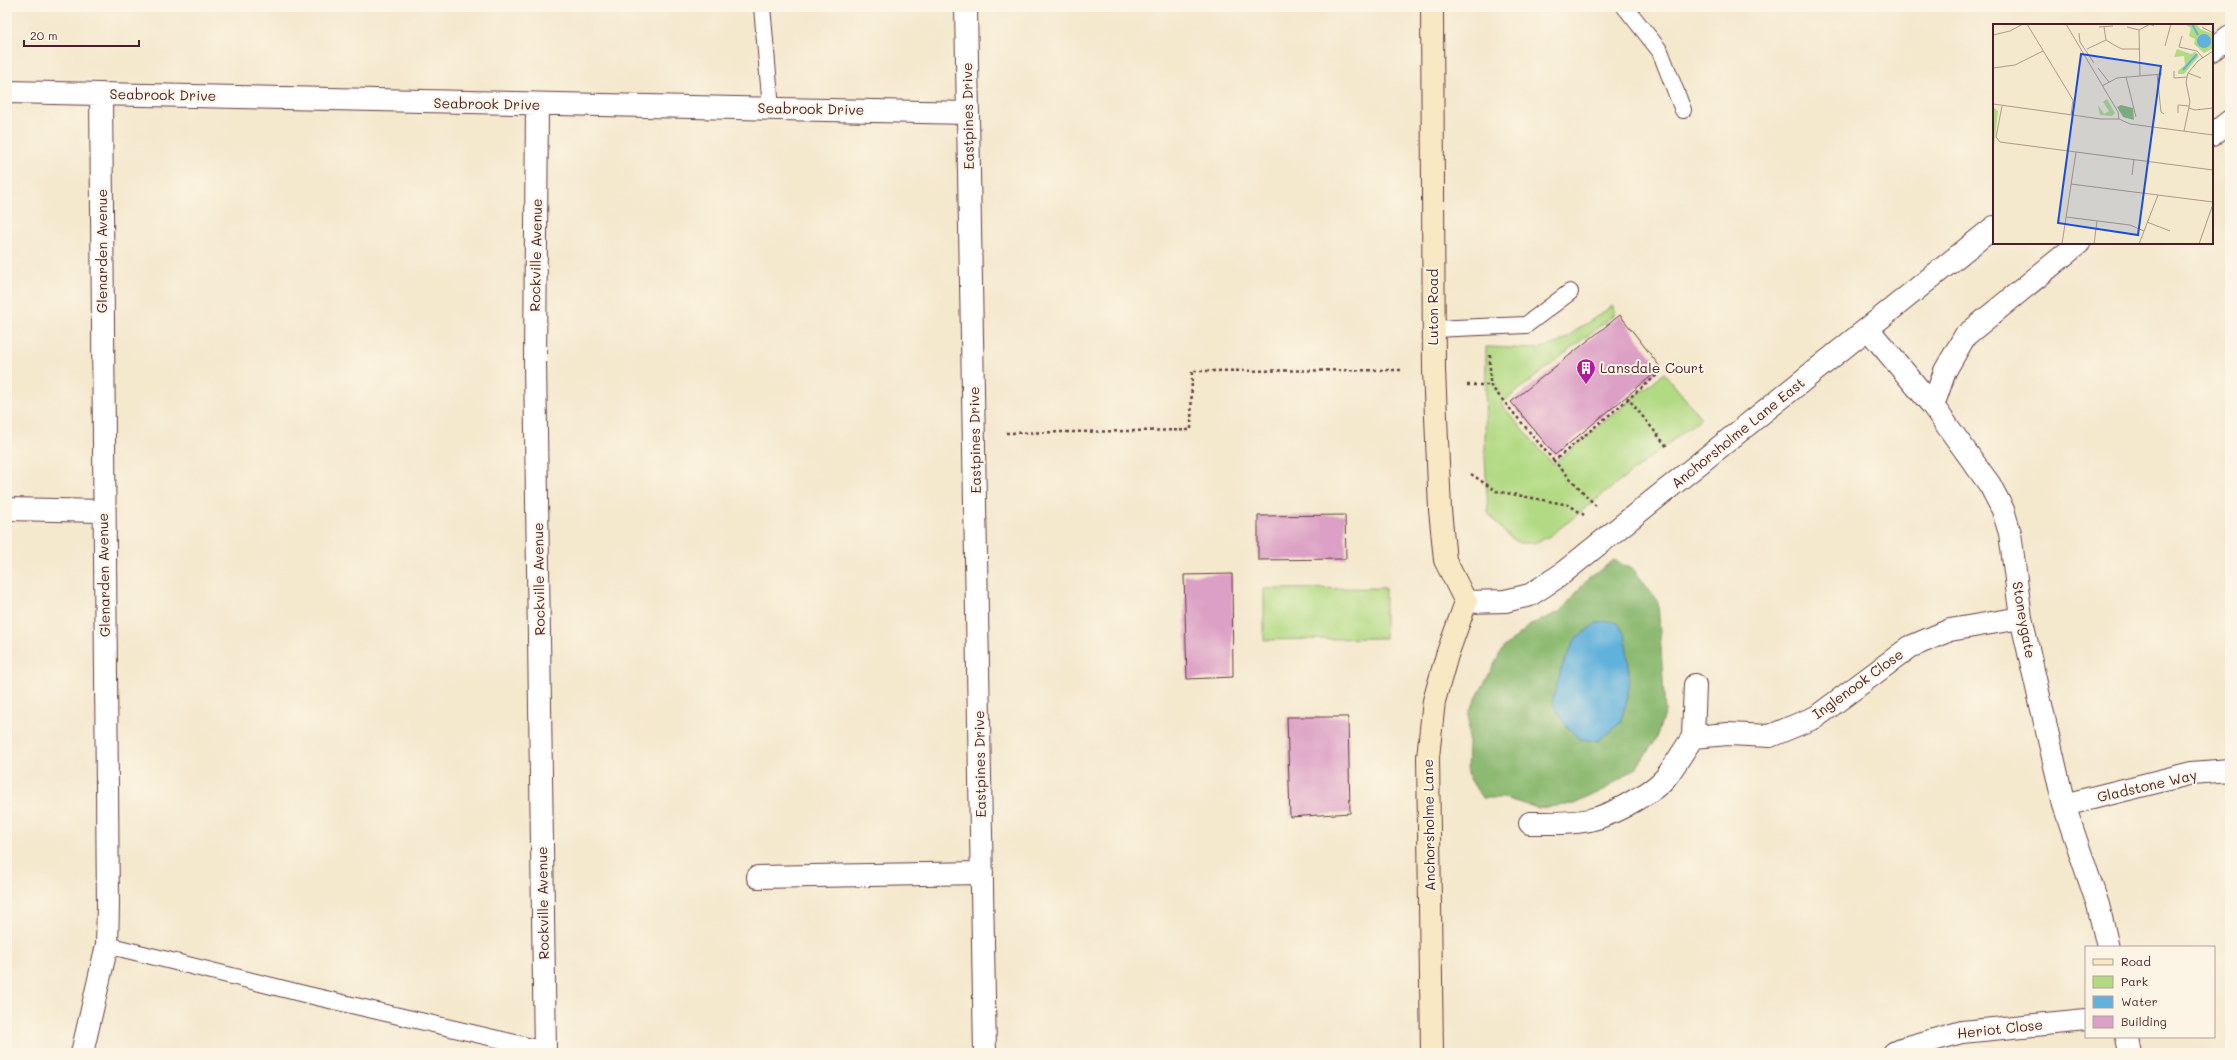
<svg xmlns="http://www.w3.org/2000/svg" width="2237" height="1060" viewBox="0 0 2237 1060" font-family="Mali,sans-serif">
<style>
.green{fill:#b2da84;stroke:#7e7c58}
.forest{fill:#8dba72;stroke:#6c6c4e}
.water{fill:#61b1dc;stroke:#566884}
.building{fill:#dc9fc5}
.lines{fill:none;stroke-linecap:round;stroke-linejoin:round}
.lane-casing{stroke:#643d43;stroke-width:18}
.street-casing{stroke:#643d43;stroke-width:24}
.secondary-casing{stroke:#643d43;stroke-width:24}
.path{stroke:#643d43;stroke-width:2.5;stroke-dasharray:3 3;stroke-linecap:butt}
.lane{stroke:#fff;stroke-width:16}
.street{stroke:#fff;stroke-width:22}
.secondary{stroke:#f8e8c3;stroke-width:22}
.labels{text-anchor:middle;stroke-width:4;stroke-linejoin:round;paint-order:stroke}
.street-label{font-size:14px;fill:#4a1f2b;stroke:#fcf5e5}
.poi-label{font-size:14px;fill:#4a1f2b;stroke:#fcf5e5;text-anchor:start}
.inset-river{fill:none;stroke:#61b1dc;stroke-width:2}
.inset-road{fill:none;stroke:#b0988c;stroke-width:1}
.view{fill:#1d4ed8;fill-opacity:0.15;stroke:#1d4ed8;stroke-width:2}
.inset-edge{fill:none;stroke:#4a1f2b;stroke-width:2}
</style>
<rect width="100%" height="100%" fill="#fcf5e5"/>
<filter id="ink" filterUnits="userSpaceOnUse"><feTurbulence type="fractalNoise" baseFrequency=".025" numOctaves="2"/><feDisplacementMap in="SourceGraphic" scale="8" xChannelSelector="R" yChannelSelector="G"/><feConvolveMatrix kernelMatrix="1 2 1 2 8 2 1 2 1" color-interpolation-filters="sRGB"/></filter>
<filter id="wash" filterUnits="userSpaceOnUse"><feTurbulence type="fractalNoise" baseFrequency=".012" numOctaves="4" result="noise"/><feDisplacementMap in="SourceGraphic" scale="16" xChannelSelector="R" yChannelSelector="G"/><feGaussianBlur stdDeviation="0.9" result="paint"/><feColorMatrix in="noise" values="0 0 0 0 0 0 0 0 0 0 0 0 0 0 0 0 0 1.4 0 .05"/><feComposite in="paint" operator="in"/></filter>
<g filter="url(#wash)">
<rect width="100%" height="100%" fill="#f4e8cd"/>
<!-- green -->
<path class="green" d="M 1612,306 L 1616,313 L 1501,404 L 1553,464 L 1664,373 L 1701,418 L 1550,536 L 1534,543 L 1519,543 L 1505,533 L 1488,513 L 1485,455 L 1486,347 L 1538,349 L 1558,343 Z
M 1385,588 L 1385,638 L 1264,640 L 1264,589 Z"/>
<!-- forest -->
<path class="forest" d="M 1614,560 L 1635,571 L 1658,602 L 1665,711 L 1656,739 L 1637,767 L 1604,790 L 1574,804 L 1538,808 L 1504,798 L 1482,798 L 1467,774 L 1469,712 L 1503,648 L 1532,624 L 1560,612 L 1588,579 Z"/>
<!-- water -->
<path class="water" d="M 1617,621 L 1625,635 L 1629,665 L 1628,697 L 1620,723 L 1598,741 L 1579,739 L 1565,724 L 1552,702 L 1561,669 L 1576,638 L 1598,622 Z"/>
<g id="blocks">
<!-- building -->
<path class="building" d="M 1620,315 L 1661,368 L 1555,455 L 1511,402 Z
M 1345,515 L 1346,559 L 1258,560 L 1258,516 Z
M 1232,574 L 1233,677 L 1187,679 L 1184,575 Z
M 1287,717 L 1348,717 L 1350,813 L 1290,817 Z"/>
</g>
</g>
<g filter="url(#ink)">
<use href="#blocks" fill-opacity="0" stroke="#643d43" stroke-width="1"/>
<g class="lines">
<!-- lane casing -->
<g class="lane-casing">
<path id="lane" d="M 762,7 L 771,108
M 1625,7 L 1660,51 L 1683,110
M 1433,329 L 1526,325 L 1570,292
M 107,945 L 304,994 L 545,1050"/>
</g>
<!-- street casing -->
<g class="street-casing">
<path id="street" d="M 966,7 L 985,1053
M 2212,50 L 2230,36
M 7,92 L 968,113
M 537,105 L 535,361 L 545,1053
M 2212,135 L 2230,121
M 1868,329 L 1933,406 L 1990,485 L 2003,510 L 2010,533 L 2021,618 L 2064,805 L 2098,905 L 2108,947
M 1933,406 L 1945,371 L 1965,336 L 2079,243
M 7,509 L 103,511
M 1466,602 L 1505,601 L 1530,595 L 1559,576 L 1994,227
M 1693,737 L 1695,685
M 2064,805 L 2192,773 L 2230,770
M 1530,823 C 1577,823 1595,825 1637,799 C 1648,793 1658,787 1666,777 C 1676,764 1684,750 1693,737 L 1728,734 L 1770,736 L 1816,717 L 1910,647 L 1950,630 L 2021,618
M 758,877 L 982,873
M 2127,1037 L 2130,1053
M 82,1053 L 107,945 L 108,906 L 101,94
M 1894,1053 L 1901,1049 L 1962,1032 L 2086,1020"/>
</g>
<!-- secondary casing -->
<g class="secondary-casing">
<path id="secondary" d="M 1432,7 L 1434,370 L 1440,510 L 1445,560 L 1466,602 L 1447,655 L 1434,701 L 1428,757 L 1432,1053"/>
</g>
<!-- path -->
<path class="path" d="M 1490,355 L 1490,385 L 1554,461
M 1467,385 L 1490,385
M 1627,397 L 1668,448
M 1006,433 L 1191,430 L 1192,371 L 1403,370
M 1471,474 L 1496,491 L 1569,505 L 1584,515
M 1596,506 L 1554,461 L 1663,370"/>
<!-- lane -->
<use href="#lane" class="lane"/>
<!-- street -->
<use href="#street" class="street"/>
<!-- secondary -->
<use href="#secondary" class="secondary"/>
</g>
</g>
<!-- icons -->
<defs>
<g id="building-pin" transform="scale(1)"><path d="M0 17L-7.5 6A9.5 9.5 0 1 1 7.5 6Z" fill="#b5179e" stroke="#fcf5e5"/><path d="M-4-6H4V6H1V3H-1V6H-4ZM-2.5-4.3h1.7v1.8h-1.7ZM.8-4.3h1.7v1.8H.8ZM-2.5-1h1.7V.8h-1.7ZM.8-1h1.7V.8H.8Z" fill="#fff"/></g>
</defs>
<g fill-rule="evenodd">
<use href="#building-pin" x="1586" y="368"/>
</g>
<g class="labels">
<!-- street labels -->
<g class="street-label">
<text transform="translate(163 95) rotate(1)" y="5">Seabrook Drive</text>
<text transform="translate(487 104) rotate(1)" y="5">Seabrook Drive</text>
<text transform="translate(811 109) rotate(1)" y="5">Seabrook Drive</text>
<text transform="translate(968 116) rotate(-91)" y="5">Eastpines Drive</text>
<text transform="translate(102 251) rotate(-90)" y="5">Glenarden Avenue</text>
<text transform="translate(536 255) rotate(-89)" y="5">Rockville Avenue</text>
<text transform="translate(1433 307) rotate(-90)" y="5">Luton Road</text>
<text transform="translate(1738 433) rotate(-39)" y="5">Anchorsholme Lane East</text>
<text transform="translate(975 440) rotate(-91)" y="5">Eastpines Drive</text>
<text transform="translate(104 575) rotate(-91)" y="5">Glenarden Avenue</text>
<text transform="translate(539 579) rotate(-91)" y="5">Rockville Avenue</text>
<text transform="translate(2024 620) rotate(80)" y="5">Stoneygate</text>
<text transform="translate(1858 684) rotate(-36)" y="5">Inglenook Close</text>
<text transform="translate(980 764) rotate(-91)" y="5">Eastpines Drive</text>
<text transform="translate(2147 786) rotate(-13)" y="5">Gladstone Way</text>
<text transform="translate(1429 825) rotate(-91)" y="5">Anchorsholme Lane</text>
<text transform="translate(543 903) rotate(-91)" y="5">Rockville Avenue</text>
<text transform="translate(2000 1029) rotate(-6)" y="5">Heriot Close</text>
</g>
<!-- poi labels -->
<g class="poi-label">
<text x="1600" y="373">Lansdale Court</text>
</g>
</g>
<!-- overview -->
<g transform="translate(1993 24)">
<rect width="220" height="220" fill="#f4e8cd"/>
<path d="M 191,0 L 204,0 L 207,5 L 220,10 L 220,24 L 211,29 L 201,20 L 202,15 L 196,12 L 198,4 ZM 184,25 L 198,30 L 202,28 L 206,32 L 191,50 L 185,50 L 185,47 L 192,41 L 191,32 L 181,33 ZM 114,75 L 122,89 L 119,92 L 107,91 L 105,81 L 111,90 L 116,87 L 110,78 ZM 0,83 L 5,87 L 0,129 Z" fill="#b2da84"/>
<path d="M 128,81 L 140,84 L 141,96 L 130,93 L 124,83 Z" fill="#8dba72"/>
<path d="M204 17a7 7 0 1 1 14 0a7 7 0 1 1-14 0Z" fill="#61b1dc"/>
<path class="inset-river" d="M 199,0 L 205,11M 190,46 L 204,30"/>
<path class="inset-road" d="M 34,0 L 80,76 L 78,91M 73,0 L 125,88 L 126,95M 106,3 L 120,2M 111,3 L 113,16 L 121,21 L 129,25 L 146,25M 134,3 L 146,6 L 157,0 L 161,2M 209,3 L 220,9M 146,6 L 147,52M 86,9 L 87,18 L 101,39M 0,11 L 17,7 L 30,0M 189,12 L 186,23 L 204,27 L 210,34M 172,22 L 178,0M 94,25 L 113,16M 0,44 L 22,41 L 50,27M 105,44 L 116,58M 181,47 L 181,54 L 194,53M 195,49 L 208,54M 164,50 L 168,88 L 171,90M 133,53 L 143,93M 109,62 L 124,54 L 169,50M 0,80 L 108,95 L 126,95M 9,82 L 3,113 L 7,118 L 220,146M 196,84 L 202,86 L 220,84M 185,89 L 185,81 L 196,82M 126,95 L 137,100 L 220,111M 191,107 L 197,78 L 193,58 L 195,49 L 205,37 L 220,27M 139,151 L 141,135M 78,160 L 220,178M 73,193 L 137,201 L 151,207M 154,198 L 177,207M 69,220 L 83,128M 101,220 L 104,197M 146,220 L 165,171M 206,220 L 220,180"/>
<path class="view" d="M 88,30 L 168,42 L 145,211 L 65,199 Z"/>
<rect width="220" height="220" class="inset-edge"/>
</g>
<!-- margin -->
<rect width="2237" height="1060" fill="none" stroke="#fcf5e5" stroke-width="24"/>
<!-- legend -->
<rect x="2085" y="946" width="130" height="92" fill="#fcf5e5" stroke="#b59f9b"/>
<rect x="2093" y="959" width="20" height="6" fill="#f8e8c3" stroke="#b59f9b"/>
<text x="2121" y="966" font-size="12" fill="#4a1f2b">Road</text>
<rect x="2093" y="976" width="20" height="12" fill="#b2da84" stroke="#b59f9b"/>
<text x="2121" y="986" font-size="12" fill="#4a1f2b">Park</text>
<rect x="2093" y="996" width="20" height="12" fill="#61b1dc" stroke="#b59f9b"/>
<text x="2121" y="1006" font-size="12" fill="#4a1f2b">Water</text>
<rect x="2093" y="1016" width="20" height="12" fill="#dc9fc5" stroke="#b59f9b"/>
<text x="2121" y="1026" font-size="12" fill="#4a1f2b">Building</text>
<!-- scale -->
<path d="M24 40v6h115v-6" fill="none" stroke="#4a1f2b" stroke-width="2"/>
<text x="30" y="40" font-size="12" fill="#4a1f2b" stroke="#fcf5e5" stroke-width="3" paint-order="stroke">20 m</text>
</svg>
